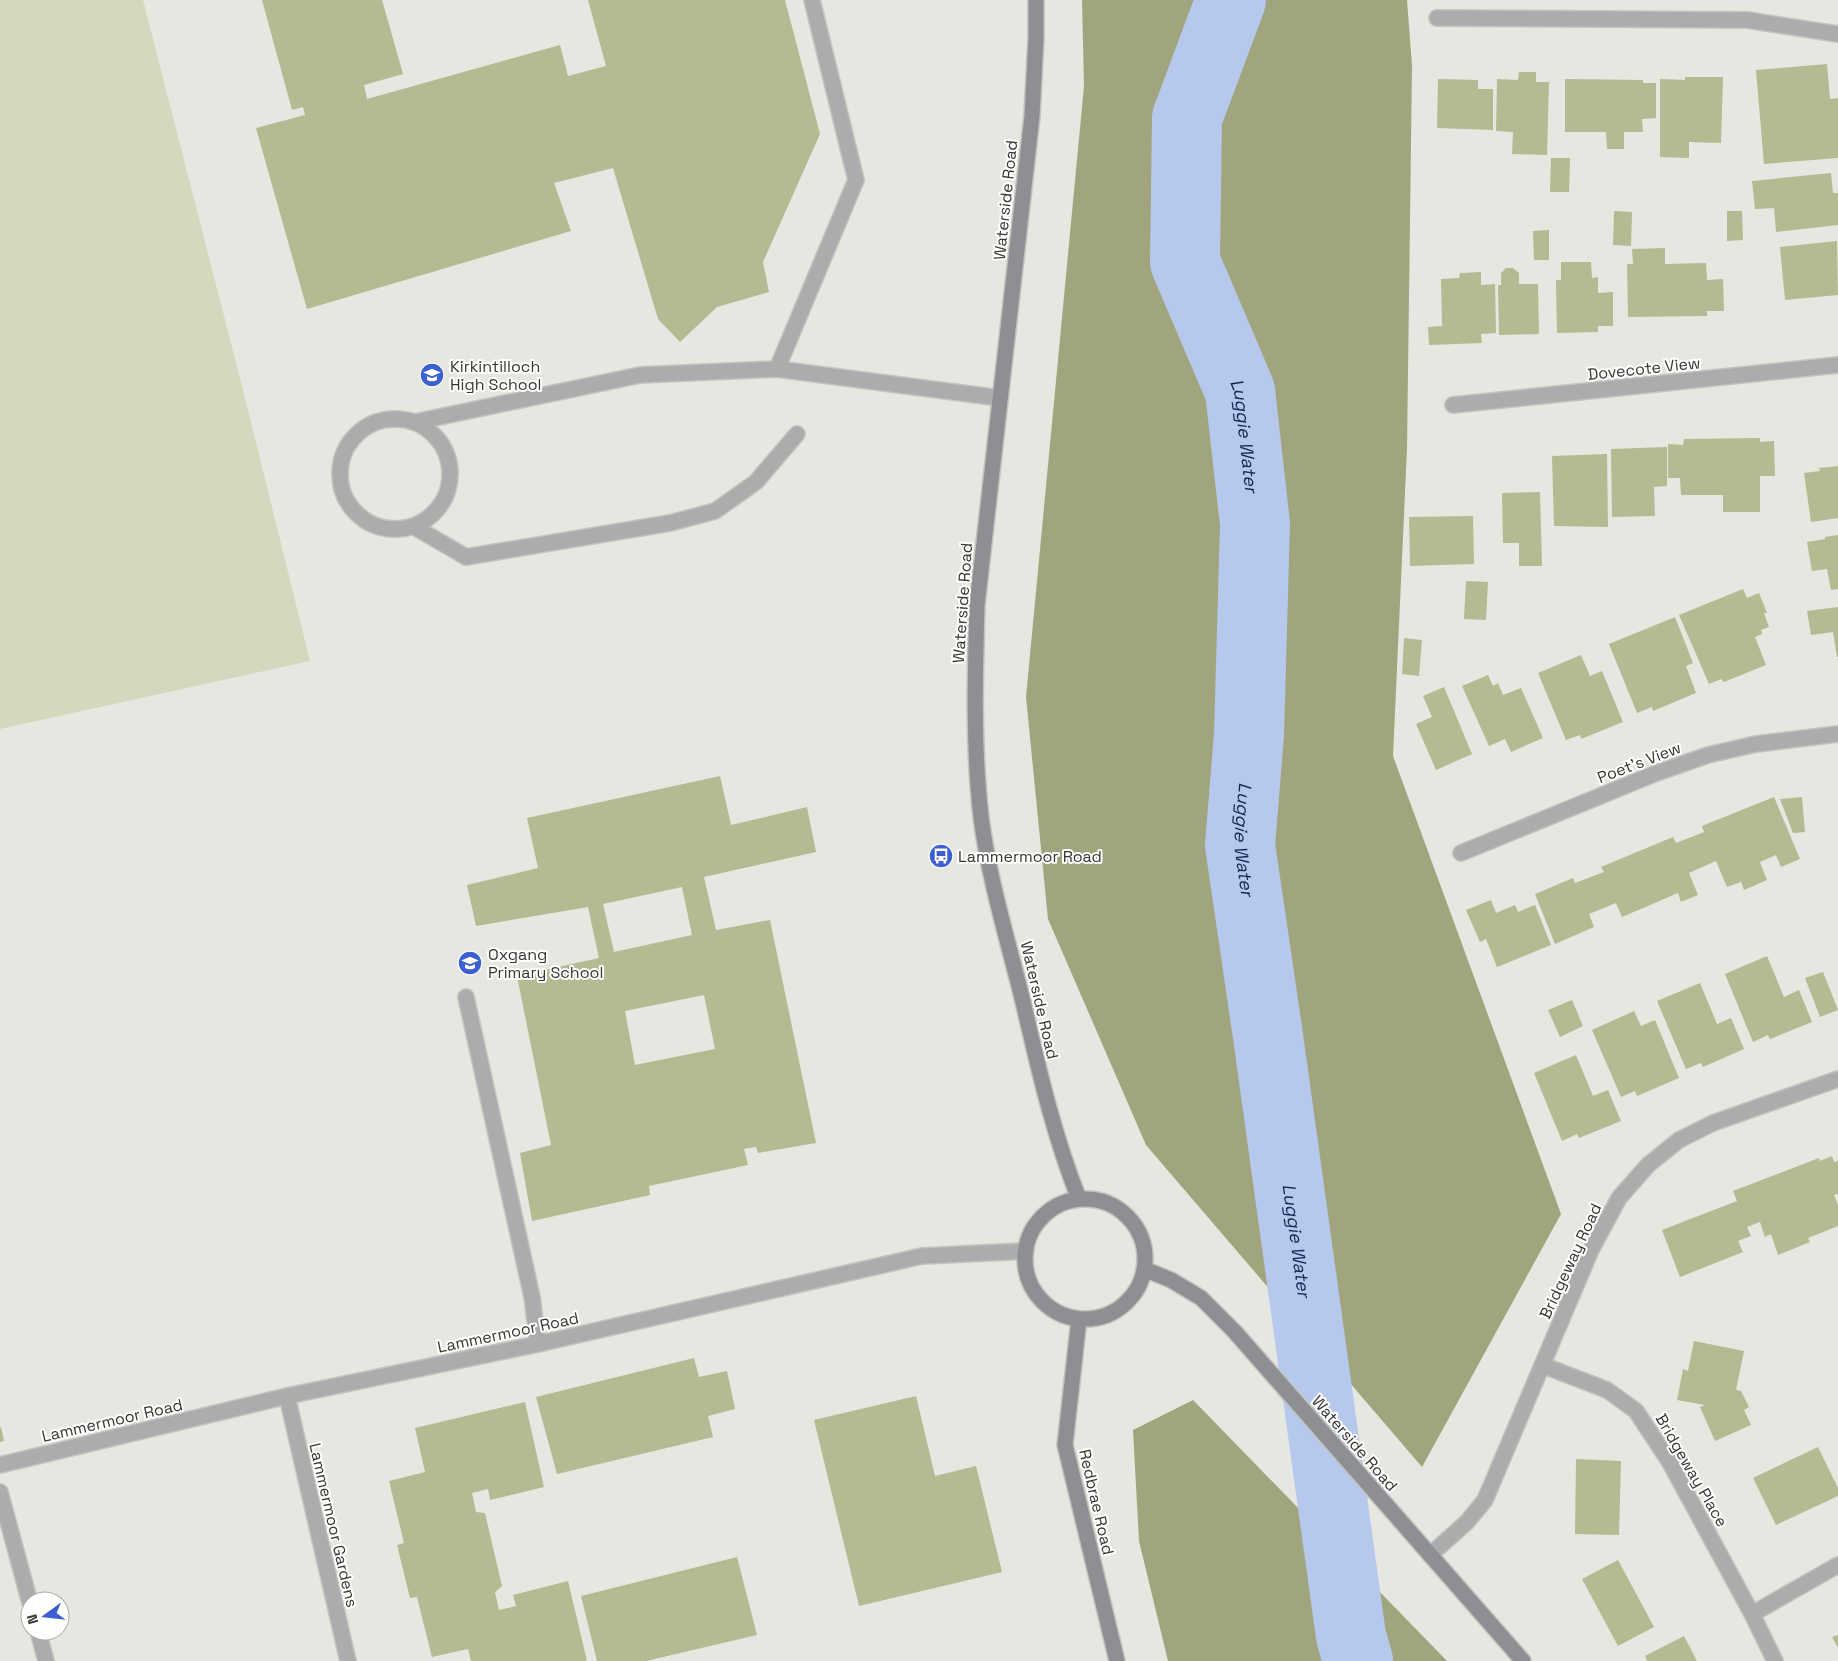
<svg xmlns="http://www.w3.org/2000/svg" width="1838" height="1661" viewBox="0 0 1838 1661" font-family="'Space Grotesk',sans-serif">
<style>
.green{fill:#d4d8bc}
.forest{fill:#a0a57d}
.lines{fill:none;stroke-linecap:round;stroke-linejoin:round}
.river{stroke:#b7c8ed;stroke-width:70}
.building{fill:#b4ba91;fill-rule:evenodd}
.lane-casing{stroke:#c3c3be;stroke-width:18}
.street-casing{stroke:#c3c3be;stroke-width:18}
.secondary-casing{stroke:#c3c3be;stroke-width:18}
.lane{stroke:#aaacae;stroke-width:15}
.street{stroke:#aaacae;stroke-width:15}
.secondary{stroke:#8d8f93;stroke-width:15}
.labels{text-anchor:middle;stroke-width:4;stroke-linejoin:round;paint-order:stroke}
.street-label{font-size:16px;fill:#353533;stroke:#fffffe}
.poi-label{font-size:16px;fill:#353533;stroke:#fffffe;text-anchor:start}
.water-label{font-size:18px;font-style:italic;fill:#162653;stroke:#fffffe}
</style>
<rect width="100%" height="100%" fill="#e6e7e1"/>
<!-- green -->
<path class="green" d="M 0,0 L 143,0 L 244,394 L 310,661 L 0,729 Z"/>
<!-- forest -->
<path class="forest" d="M 1082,0 L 1407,0 L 1412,66 L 1407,449 L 1393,756 L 1561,1214 L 1422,1467 L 1146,1145 L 1048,919 L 1026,697 L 1084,86 Z
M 1193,1400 L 1447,1661 L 1168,1661 L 1139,1541 L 1133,1430 Z"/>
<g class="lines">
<!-- river -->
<path class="river" id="s1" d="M 1231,0 L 1187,118 L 1185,262 L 1240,391 L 1255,524 L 1249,735 L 1240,845 L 1268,1036 L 1351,1636 L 1358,1661"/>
</g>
<!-- building -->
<path class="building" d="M 262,0 L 382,0 L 403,74 L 364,85 L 367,99 L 560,45 L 568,76 L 606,66 L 588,0 L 785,0 L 820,134 L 763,262 L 769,292 L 717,307 L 680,342 L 658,319 L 613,168 L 554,183 L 571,231 L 307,309 L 256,128 L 305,115 L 303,107 L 292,110 Z
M 1827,64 L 1830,99 L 1838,98 L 1838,158 L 1764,164 L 1756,70 Z
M 1519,72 L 1536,72 L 1536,82 L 1549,82 L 1547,155 L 1512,154 L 1513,132 L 1496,131 L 1497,79 L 1518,80 Z
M 1685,77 L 1723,77 L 1721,143 L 1689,142 L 1689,158 L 1660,157 L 1660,79 L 1685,80 Z
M 1438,79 L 1478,80 L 1478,89 L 1493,89 L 1493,130 L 1437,128 Z
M 1565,79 L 1643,80 L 1643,83 L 1656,83 L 1656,118 L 1642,119 L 1643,132 L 1624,132 L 1624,149 L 1607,149 L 1606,132 L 1565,132 Z
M 1551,158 L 1570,158 L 1569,192 L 1550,192 Z
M 1831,173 L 1833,193 L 1838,193 L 1838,225 L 1776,232 L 1774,208 L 1755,209 L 1752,181 Z
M 1614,211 L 1632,212 L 1631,246 L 1613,245 Z
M 1727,211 L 1742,211 L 1743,240 L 1727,241 Z
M 1549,230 L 1549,260 L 1534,260 L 1533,231 Z
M 1837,241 L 1838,295 L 1785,300 L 1780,247 Z
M 1665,248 L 1665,264 L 1706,263 L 1707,280 L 1723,279 L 1724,311 L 1707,311 L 1707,316 L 1628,317 L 1627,264 L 1633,264 L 1632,249 Z
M 1561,262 L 1591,262 L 1592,278 L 1598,277 L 1598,293 L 1613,292 L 1613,326 L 1598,326 L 1598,332 L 1557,333 L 1556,280 L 1561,280 Z
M 1506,268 L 1513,268 L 1519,273 L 1519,284 L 1538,284 L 1539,334 L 1499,335 L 1498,285 L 1501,285 L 1501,273 Z
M 1481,272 L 1481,285 L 1495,284 L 1496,333 L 1481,334 L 1482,343 L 1429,345 L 1428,327 L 1442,326 L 1441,279 L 1459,278 L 1460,273 Z
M 1760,438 L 1760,442 L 1774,441 L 1775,476 L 1760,476 L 1760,512 L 1723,512 L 1723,495 L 1681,495 L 1680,478 L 1668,478 L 1668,444 L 1683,445 L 1684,439 Z
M 1667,447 L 1667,486 L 1654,487 L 1655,516 L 1612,517 L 1611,449 Z
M 1607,454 L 1608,527 L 1554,526 L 1552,456 Z
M 1838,466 L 1838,518 L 1811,522 L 1804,473 L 1820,471 L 1819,468 Z
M 1540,492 L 1542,566 L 1519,566 L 1519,543 L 1503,543 L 1502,493 Z
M 1473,516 L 1474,564 L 1410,566 L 1409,517 Z
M 1838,535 L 1838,589 L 1831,590 L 1827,569 L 1812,571 L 1807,542 L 1825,539 L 1825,537 Z
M 1466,581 L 1488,582 L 1486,620 L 1464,619 Z
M 1743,589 L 1747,598 L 1759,593 L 1767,613 L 1764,613 L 1769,627 L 1761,630 L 1762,634 L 1755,637 L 1766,665 L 1724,682 L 1721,679 L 1709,684 L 1679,615 Z
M 1838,607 L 1838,657 L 1837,657 L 1833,632 L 1811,635 L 1807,611 Z
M 1675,617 L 1693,663 L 1686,666 L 1696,693 L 1653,711 L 1652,707 L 1637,713 L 1609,644 Z
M 1404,638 L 1422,640 L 1419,676 L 1402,674 Z
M 1581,655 L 1590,676 L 1602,671 L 1623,722 L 1581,739 L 1580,735 L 1566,740 L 1538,673 Z
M 1488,675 L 1493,686 L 1498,683 L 1503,695 L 1521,688 L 1543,738 L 1511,752 L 1505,739 L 1489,746 L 1462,686 Z
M 1444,687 L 1472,754 L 1436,770 L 1416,724 L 1432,717 L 1423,696 Z
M 720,776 L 731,825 L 807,807 L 816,852 L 704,877 L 716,930 L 770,920 L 816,1143 L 758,1153 L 756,1147 L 744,1149 L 748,1165 L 649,1186 L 650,1195 L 532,1221 L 520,1153 L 551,1145 L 517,976 L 599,958 L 588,907 L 476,926 L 467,885 L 538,868 L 527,818 ZM 682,887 L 692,935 L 614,952 L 603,904 ZM 704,995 L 715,1049 L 635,1065 L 625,1011 Z
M 1774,797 L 1800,859 L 1781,867 L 1776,855 L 1760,862 L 1767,880 L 1744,890 L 1741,882 L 1727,887 L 1716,861 L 1689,873 L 1698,895 L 1681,902 L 1678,893 L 1622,917 L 1616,903 L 1589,914 L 1594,927 L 1555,944 L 1535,894 L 1573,878 L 1575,883 L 1604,872 L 1601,867 L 1673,837 L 1676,843 L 1704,832 L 1702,826 Z
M 1802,797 L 1805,832 L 1793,833 L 1780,799 Z
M 1491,900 L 1496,913 L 1515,905 L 1518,912 L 1535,905 L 1551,945 L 1497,967 L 1486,939 L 1480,942 L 1466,910 Z
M 1767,956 L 1784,997 L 1799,990 L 1812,1022 L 1770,1039 L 1768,1035 L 1753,1042 L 1725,974 Z
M 1823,972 L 1838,1010 L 1820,1017 L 1805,978 Z
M 1700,983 L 1717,1024 L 1731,1018 L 1744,1049 L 1703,1067 L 1701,1063 L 1686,1069 L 1657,1001 Z
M 1572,1000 L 1583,1026 L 1560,1037 L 1548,1010 Z
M 1634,1011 L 1641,1026 L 1655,1020 L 1679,1078 L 1637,1096 L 1635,1091 L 1621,1097 L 1592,1030 Z
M 1576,1055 L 1593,1096 L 1608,1090 L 1621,1121 L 1579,1138 L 1577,1134 L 1562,1141 L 1534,1073 Z
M 1832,1156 L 1834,1162 L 1838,1161 L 1838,1194 L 1834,1195 L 1838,1205 L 1838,1226 L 1808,1238 L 1810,1242 L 1778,1255 L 1771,1234 L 1765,1237 L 1760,1222 L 1747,1227 L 1751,1236 L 1738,1241 L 1743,1252 L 1680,1277 L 1662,1230 L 1737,1201 L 1733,1191 L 1819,1158 L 1820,1161 Z
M 1694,1341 L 1744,1351 L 1736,1390 L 1741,1391 L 1749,1407 L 1744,1410 L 1751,1425 L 1715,1441 L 1700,1407 L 1705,1405 L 1677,1400 L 1683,1369 L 1688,1371 Z
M 694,1358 L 699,1377 L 727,1371 L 735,1409 L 708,1416 L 713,1437 L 557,1474 L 536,1397 Z
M 916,1396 L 935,1476 L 976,1466 L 1002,1572 L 859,1606 L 814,1420 Z
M 525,1402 L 544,1487 L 490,1500 L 488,1489 L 472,1493 L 476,1512 L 485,1513 L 502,1586 L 495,1592 L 499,1610 L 516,1606 L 513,1595 L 568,1581 L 587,1661 L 471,1661 L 468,1649 L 432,1657 L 417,1597 L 410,1598 L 397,1545 L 404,1543 L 389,1481 L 425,1472 L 415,1428 Z
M 1,1427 L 4,1441 L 0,1442 L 0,1428 Z
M 1818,1447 L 1838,1488 L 1838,1496 L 1776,1525 L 1753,1478 Z
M 1576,1459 L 1621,1461 L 1619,1535 L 1575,1534 Z
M 737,1557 L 757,1635 L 646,1661 L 597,1661 L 581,1596 Z
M 1618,1560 L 1654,1627 L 1618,1646 L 1582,1579 Z
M 1838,1635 L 1838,1648 L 1832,1637 Z
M 1684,1636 L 1697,1661 L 1647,1661 L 1645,1656 Z"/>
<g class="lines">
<!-- lane casing -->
<g class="lane-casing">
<path id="lane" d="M 812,0 L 856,180 L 777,369 L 1000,398
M340 474a55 55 0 1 1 110 0a55 55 0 1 1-110 0Z
M 415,422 L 640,375 L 777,369
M 413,526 L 466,557 L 670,523 L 715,511 L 756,482 L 797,434
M 466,997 L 532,1297 L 538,1344"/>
</g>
<!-- street casing -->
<g class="street-casing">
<path id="street" d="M 1437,18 L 1747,20 L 1838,34
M 1453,405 L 1838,365
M 1461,853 L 1654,774 L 1708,755 L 1756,744 L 1838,734
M 1542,1365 L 1607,1390 L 1636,1411 L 1669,1461 L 1752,1614 L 1775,1661
M 287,1396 L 348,1661
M 0,1465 L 287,1396 L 538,1344 L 922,1256 L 1026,1251
M 0,1492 L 30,1603
M 1430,1555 L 1467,1522 L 1485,1500 L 1591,1250 L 1619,1198 L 1648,1165 L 1679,1140 L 1713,1123 L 1838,1079
M 1752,1614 L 1838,1565
M 38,1631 L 46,1661"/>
</g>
<!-- secondary casing -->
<g class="secondary-casing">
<path id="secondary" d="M 1036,0 L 1036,38 L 1032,116 L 977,605 C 975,676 973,747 981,817 C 989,881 1009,944 1024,1006 C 1039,1071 1054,1136 1079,1199
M1025 1259a60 60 0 1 1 120 0a60 60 0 1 1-120 0Z
M 1144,1269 L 1171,1280 L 1201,1298 L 1235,1332 L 1523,1661
M 1079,1319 L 1065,1445 L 1117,1661"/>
</g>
<!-- lane -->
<use href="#lane" class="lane"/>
<!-- street -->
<use href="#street" class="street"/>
<!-- secondary -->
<use href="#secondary" class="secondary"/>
</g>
<!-- icons -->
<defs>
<g id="school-disc" transform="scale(1.25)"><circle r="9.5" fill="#3a60d1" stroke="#fffffe"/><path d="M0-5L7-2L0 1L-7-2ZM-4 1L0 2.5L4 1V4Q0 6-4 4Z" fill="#fff"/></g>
<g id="bus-disc" transform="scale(1.25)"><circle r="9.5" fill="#3a60d1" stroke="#fffffe"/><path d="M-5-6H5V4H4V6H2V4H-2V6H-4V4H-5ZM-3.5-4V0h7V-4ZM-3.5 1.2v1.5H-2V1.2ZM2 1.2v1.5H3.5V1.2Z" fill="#fff"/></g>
</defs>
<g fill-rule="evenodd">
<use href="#school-disc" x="432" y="375"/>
<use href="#bus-disc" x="941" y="856"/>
<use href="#school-disc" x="470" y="963"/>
</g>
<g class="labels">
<!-- street labels -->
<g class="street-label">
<text transform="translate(1005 200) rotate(-84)" y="6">Waterside Road</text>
<text transform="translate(1644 368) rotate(-6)" y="6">Dovecote View</text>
<text transform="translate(962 603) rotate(-86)" y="6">Waterside Road</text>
<text transform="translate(1639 762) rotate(-21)" y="6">Poet's View</text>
<text transform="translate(1040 1000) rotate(77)" y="6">Waterside Road</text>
<text transform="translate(1570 1261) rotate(-65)" y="6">Bridgeway Road</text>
<text transform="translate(508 1332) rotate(-12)" y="6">Lammermoor Road</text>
<text transform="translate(112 1420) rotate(-13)" y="6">Lammermoor Road</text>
<text transform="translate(1355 1443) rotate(49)" y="6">Waterside Road</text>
<text transform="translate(1692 1470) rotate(60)" y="6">Bridgeway Place</text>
<text transform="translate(1097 1502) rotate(77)" y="6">Redbrae Road</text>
<text transform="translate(334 1525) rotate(77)" y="6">Lammermoor Gardens</text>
</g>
<!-- poi labels -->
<g class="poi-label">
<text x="450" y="372">Kirkintilloch<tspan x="450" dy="18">High School</tspan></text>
<text x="958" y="862">Lammermoor Road</text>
<text x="488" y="960">Oxgang<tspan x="488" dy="18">Primary School</tspan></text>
</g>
<!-- water labels -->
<g class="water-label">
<text dy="6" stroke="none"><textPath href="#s1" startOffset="455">Luggie Water</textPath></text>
<text dy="6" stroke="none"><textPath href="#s1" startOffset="860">Luggie Water</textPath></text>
<text dy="6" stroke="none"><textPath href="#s1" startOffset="1265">Luggie Water</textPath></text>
</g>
</g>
<!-- north arrow -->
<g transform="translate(45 1616) rotate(255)"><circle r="24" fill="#fffffe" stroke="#aeaead"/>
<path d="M0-4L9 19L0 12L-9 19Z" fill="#3a60d1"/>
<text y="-8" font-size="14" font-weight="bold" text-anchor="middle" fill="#353533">N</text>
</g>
</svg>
